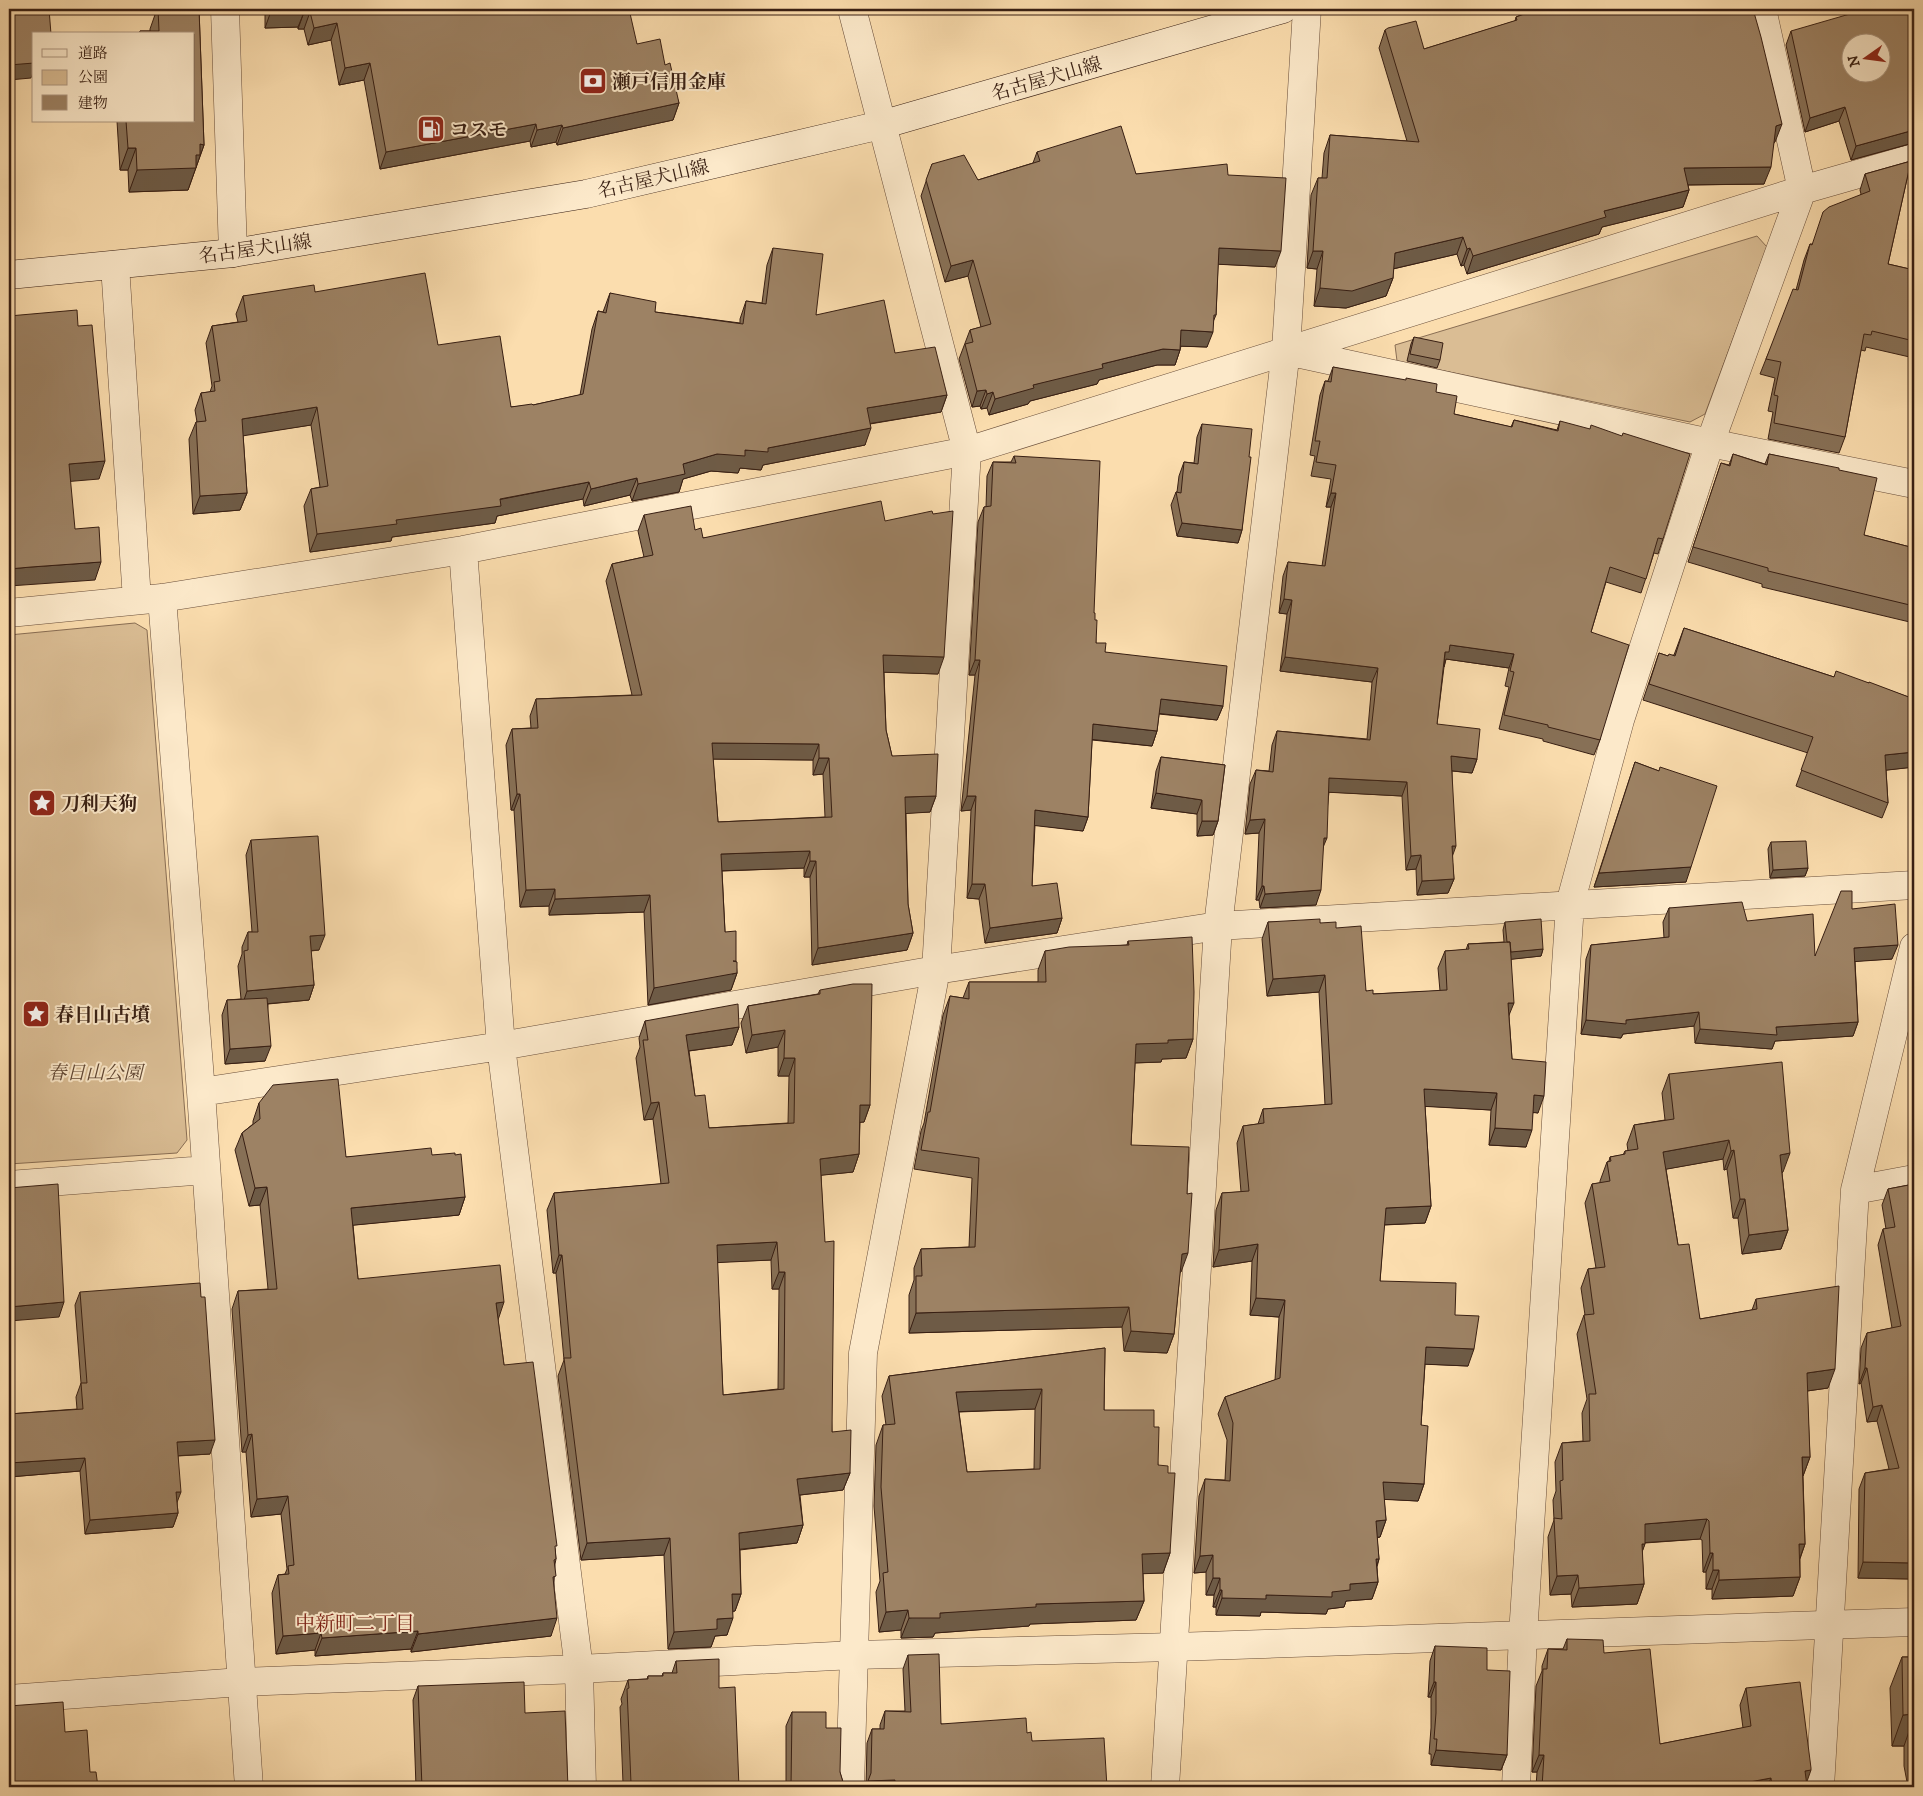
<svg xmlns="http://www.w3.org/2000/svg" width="1923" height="1796" viewBox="0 0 1923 1796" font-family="'IM FELL DW Pica','Noto Serif JP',serif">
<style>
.green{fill:#dabd94;stroke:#896e54}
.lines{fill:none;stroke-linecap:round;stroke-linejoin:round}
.minor-casing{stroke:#694e3a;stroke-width:29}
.tertiary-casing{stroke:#694e3a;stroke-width:29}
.secondary-casing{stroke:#381f13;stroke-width:29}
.minor{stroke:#fce9ca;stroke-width:28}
.tertiary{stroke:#fce9ca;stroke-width:28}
.secondary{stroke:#fce9ca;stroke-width:28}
.wall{fill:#877056;stroke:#381f13;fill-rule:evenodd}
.shaded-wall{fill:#6e5b46;stroke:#381f13}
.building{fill:#9d8264;stroke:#381f13;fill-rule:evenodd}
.labels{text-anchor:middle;stroke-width:4;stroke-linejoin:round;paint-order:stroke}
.street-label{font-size:19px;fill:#381f13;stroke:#fce9ca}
.poi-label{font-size:19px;font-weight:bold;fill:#381f13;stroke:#fce9ca;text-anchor:start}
.park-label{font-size:19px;font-style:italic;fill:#604633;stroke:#fce9ca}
.neighbourhood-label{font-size:20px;fill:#7a1f14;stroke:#fce9ca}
</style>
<rect width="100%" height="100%" fill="#fbddae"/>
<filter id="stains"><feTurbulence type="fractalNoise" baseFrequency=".004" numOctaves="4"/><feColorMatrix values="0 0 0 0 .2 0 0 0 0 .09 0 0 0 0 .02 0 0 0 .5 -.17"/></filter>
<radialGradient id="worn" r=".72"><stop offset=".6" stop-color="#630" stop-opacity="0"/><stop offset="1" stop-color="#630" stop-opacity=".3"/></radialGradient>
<!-- green -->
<path class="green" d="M 1757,236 L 1767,247 L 1705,414 L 1690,422 L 1397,361 L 1395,345 Z
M 135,623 L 147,630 L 187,1140 L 177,1153 L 9,1164 L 9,635 Z"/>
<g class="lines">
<!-- minor casing -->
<g class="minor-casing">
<path id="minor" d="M 225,9 L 233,253
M 115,265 L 137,600
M 1287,351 L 1710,443 L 1914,484
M 463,550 L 501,1046 L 579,1669 L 582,1787
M 162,598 L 201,1092 L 249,1787
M 9,613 L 162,598 L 463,550 L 967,451 L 1802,190 L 1914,158
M 201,1092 L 501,1046 L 936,970 L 1218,926 L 1914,885
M 9,1185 L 206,1170
M 1855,1190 L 1914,1179
M 850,1787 L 863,1353 L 936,970 L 967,451 L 852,9
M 1165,1787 L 1218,926 L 1286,350 L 1307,9
M 1516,1787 L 1523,1635 L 1570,904 L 1620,720 L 1710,443 L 1802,190 L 1762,9
M 1820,1787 L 1855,1190 L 1914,947"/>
</g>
<!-- tertiary casing -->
<g class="tertiary-casing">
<path id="tertiary" d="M 9,1699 L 241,1682 L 579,1669 L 854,1655 L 1174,1647 L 1914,1622"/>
</g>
<!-- secondary casing -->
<g class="secondary-casing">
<path id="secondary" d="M 9,275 L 233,253 L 586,194 L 881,125 L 1283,9"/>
</g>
<!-- minor -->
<use href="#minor" class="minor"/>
<!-- tertiary -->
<use href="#tertiary" class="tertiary"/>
<!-- secondary -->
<use href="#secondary" class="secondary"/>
</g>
<!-- wall -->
<path class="wall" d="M 157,9 L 199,9 L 204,145 L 188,190 L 129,192 L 128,170 L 120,170 L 117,121 L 194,121 L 194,34 L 139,34 L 140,31 L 150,31 L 150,29 Z
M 265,9 L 614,9 L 615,11 L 637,44 L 665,65 L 679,103 L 673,120 L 557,145 L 556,142 L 531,147 L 530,141 L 380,169 L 364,80 L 339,85 L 331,40 L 308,45 L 304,29 L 298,29 L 298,27 L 265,28 Z
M 1526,9 L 1775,142 L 1774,142 L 1764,184 L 1688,185 L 1689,190 L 1683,207 L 1602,227 L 1599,234 L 1467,274 L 1464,265 L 1461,266 L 1457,254 L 1393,269 L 1393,278 L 1386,296 L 1346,308 L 1314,306 L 1317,269 L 1307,268 L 1311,195 L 1318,178 L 1322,178 L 1324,153 L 1330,135 L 1407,141 L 1379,48 L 1385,30 L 1424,49 L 1515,21 L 1516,17 L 1523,14 Z
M 1791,31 L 1913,143 L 1851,160 L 1839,121 L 1805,132 L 1786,45 Z
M 1037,152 L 1136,174 L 1228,175 L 1275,267 L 1218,264 L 1216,315 L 1213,322 L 1207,347 L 1181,346 L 1180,350 L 1175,365 L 1157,365 L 1099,380 L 1097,384 L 1030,401 L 1028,404 L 989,415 L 987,408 L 981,409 L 980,406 L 972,407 L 959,359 L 970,330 L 981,327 L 968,276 L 945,282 L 921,196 L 932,164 L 978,180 L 1033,163 Z
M 1911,161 L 1888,264 L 1914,270 L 1914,358 L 1866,347 L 1865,351 L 1861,350 L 1845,437 L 1839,453 L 1768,439 L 1773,412 L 1768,411 L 1775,378 L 1760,374 L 1766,359 L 1796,290 L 1804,260 L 1810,244 L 1812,244 L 1861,194 L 1860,190 L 1865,174 Z
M 773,248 L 816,315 L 895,353 L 947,395 L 941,412 L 870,424 L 865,445 L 763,465 L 761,470 L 740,468 L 738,473 L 711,471 L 683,479 L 679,492 L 632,501 L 630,495 L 584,506 L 583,499 L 497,516 L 495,523 L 392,537 L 391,541 L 310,552 L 304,506 L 311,489 L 320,487 L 311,425 L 243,435 L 247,493 L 240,510 L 193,514 L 189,439 L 196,422 L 197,422 L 195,410 L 201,393 L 210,392 L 212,386 L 206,343 L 212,326 L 238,322 L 236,314 L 243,296 L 315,292 L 438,345 L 511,407 L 533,405 L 580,395 L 592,329 L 598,311 L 603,312 L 610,293 L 655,312 L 740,323 L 740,319 L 746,301 L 762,303 L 767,265 Z
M 1414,337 L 1440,360 L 1437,368 L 1407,361 L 1411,344 Z
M 1333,367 L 1436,392 L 1454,414 L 1511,427 L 1514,420 L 1557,430 L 1560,421 L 1663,539 L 1658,554 L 1654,553 L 1641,593 L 1606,582 L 1591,632 L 1600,740 L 1594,755 L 1543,741 L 1543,739 L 1499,729 L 1509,687 L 1505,686 L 1509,668 L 1446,659 L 1444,667 L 1437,724 L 1477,759 L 1472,773 L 1452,771 L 1452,857 L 1454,879 L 1448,893 L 1417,895 L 1416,869 L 1406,870 L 1402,796 L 1329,792 L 1323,847 L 1316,905 L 1260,908 L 1259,900 L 1256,900 L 1259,833 L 1245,834 L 1250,784 L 1256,770 L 1269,771 L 1272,745 L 1277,731 L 1367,739 L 1372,682 L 1280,671 L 1287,614 L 1279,613 L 1283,576 L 1288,562 L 1322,566 L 1331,507 L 1326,507 L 1331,479 L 1311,476 L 1315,456 L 1310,455 L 1320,395 L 1325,381 L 1328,381 Z
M 1202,424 L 1249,457 L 1242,530 L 1238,543 L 1177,536 L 1171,505 L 1176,492 L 1177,492 L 1179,476 L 1184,462 L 1194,463 L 1197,437 Z
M 1733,454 L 1765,464 L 1769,454 L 1839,470 L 1864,535 L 1914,548 L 1914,623 L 1762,587 L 1762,584 L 1688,562 L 1721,463 L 1729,465 Z
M 1014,456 L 1094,613 L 1096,643 L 1105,652 L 1223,706 L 1217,720 L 1159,714 L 1157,731 L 1152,746 L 1092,740 L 1088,817 L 1083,831 L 1035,825 L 1032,886 L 1062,918 L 1057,933 L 985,943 L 979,899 L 967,898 L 971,810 L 961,811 L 975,675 L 969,675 L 978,522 L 984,507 L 986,507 L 987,476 L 993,462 L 1011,462 Z
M 644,515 L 695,530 L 703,538 L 885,521 L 938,674 L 884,672 L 886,730 L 892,756 L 936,796 L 930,812 L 906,813 L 908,904 L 913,933 L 907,950 L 812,965 L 810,877 L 804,877 L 804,868 L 722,871 L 725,932 L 736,962 L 737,973 L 731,990 L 648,1005 L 644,912 L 549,915 L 549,906 L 520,907 L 514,810 L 511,810 L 506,745 L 512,729 L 531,728 L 530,716 L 536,699 L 632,695 L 606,581 L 612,564 L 644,557 L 638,531 ZM 713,759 L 813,760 L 813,775 L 823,774 L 825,817 L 718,822 Z
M 1684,628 L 1834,677 L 1869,683 L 1914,699 L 1914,767 L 1886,770 L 1888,803 L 1882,818 L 1796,786 L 1808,753 L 1643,700 L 1659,653 L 1668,656 L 1674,655 Z
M 1161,757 L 1225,765 L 1218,821 L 1213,835 L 1197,836 L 1197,814 L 1151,808 L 1156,771 Z
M 1635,762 L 1659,771 L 1686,882 L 1594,887 Z
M 251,840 L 319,950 L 311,951 L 314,985 L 309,1000 L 268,1004 L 265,1061 L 225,1064 L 222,1015 L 227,1000 L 241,999 L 238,966 L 242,954 L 242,947 L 248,932 L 252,932 L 246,855 Z
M 1771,842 L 1808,868 L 1805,876 L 1770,878 L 1768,849 Z
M 1669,908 L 1747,921 L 1815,956 L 1852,909 L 1892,959 L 1855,961 L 1858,1022 L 1853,1036 L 1775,1041 L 1772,1049 L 1695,1043 L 1694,1026 L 1623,1034 L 1621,1038 L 1581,1034 L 1586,959 L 1591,945 L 1664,938 L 1663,922 Z
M 1268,922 L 1320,923 L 1336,928 L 1366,991 L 1373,994 L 1440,991 L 1438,968 L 1445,951 L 1466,950 L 1468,944 L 1504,942 L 1503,930 L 1505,922 L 1543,949 L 1541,956 L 1511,959 L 1509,1016 L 1512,1059 L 1538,1113 L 1533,1112 L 1526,1147 L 1489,1145 L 1491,1110 L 1425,1106 L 1431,1206 L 1425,1223 L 1384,1225 L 1380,1281 L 1455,1315 L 1468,1366 L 1425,1364 L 1421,1425 L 1424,1484 L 1418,1501 L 1384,1499 L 1386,1520 L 1380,1537 L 1377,1538 L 1379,1559 L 1377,1567 L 1378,1582 L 1372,1599 L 1346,1601 L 1344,1607 L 1328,1609 L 1326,1614 L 1261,1612 L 1260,1616 L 1216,1615 L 1216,1607 L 1213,1607 L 1214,1595 L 1206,1595 L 1206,1572 L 1194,1573 L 1199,1496 L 1205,1479 L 1225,1480 L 1227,1440 L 1218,1414 L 1225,1397 L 1275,1380 L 1279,1317 L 1250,1315 L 1252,1261 L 1213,1267 L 1216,1210 L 1222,1193 L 1241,1192 L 1237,1143 L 1243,1126 L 1258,1124 L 1263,1109 L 1325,1105 L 1319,992 L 1267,996 L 1262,939 Z
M 1128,941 L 1193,1039 L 1186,1058 L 1162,1059 L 1161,1062 L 1135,1063 L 1131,1145 L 1181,1272 L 1180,1272 L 1174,1334 L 1167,1353 L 1124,1351 L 1122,1327 L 909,1333 L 909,1295 L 914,1280 L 914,1268 L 921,1249 L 969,1247 L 972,1178 L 914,1169 L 921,1131 L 924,1123 L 943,1015 L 950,996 L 963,998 L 969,982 L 1038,982 L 1038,970 L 1045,951 L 1127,945 Z
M 820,990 L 870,1105 L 864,1122 L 860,1122 L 859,1154 L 853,1172 L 821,1175 L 832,1432 L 850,1473 L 843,1490 L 800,1495 L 803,1525 L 797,1543 L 740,1550 L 741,1594 L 735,1611 L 733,1611 L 727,1635 L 715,1636 L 711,1647 L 668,1649 L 664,1555 L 581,1560 L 558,1376 L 564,1360 L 556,1273 L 553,1273 L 547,1210 L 554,1193 L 661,1184 L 653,1119 L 644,1120 L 636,1058 L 640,1047 L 639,1038 L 645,1021 L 739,1027 L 732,1045 L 689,1051 L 695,1096 L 709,1128 L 788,1123 L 789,1076 L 778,1076 L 778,1047 L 746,1053 L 741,1023 L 748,1006 L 818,994 ZM 771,1260 L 772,1289 L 779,1289 L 778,1389 L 723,1395 L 717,1262 Z
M 1669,1074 L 1783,1172 L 1782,1173 L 1788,1230 L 1781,1249 L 1742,1254 L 1738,1218 L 1733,1218 L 1727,1169 L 1724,1170 L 1723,1159 L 1666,1169 L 1678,1245 L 1700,1319 L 1752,1310 L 1756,1299 L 1828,1388 L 1807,1391 L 1810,1457 L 1803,1476 L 1805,1544 L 1800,1559 L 1800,1577 L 1793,1596 L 1712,1599 L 1712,1589 L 1706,1589 L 1706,1572 L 1703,1572 L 1702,1540 L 1700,1539 L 1645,1543 L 1642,1552 L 1644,1584 L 1637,1604 L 1572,1607 L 1571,1594 L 1550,1595 L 1548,1537 L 1554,1520 L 1553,1500 L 1556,1491 L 1555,1462 L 1562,1443 L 1583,1441 L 1582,1413 L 1587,1399 L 1577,1334 L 1584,1315 L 1585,1315 L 1581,1288 L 1588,1269 L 1596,1268 L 1585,1203 L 1592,1184 L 1600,1183 L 1600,1181 L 1607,1162 L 1609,1161 L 1610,1157 L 1623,1155 L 1625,1151 L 1628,1151 L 1627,1144 L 1634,1125 L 1665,1120 L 1662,1093 Z
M 259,1103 L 346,1157 L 455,1155 L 465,1197 L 459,1215 L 353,1225 L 358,1279 L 498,1320 L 504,1365 L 555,1549 L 556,1559 L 555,1564 L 551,1636 L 411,1652 L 411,1649 L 315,1656 L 315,1650 L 276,1654 L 272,1593 L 278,1575 L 285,1574 L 287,1569 L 281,1514 L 251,1517 L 246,1452 L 242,1452 L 232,1309 L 238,1291 L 268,1289 L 260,1205 L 249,1206 L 235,1150 L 242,1133 L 253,1124 L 253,1121 Z
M 1914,1184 L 1914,1592 L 1911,1579 L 1858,1578 L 1859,1489 L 1865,1473 L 1889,1469 L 1877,1421 L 1867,1422 L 1861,1383 L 1859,1384 L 1861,1348 L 1867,1333 L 1892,1328 L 1878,1245 L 1883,1229 L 1886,1229 L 1882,1205 L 1888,1189 Z
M 80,1292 L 210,1454 L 178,1456 L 177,1502 L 178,1513 L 173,1527 L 85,1534 L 80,1471 L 9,1477 L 9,1414 L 77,1409 L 76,1397 L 81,1383 L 75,1305 Z
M 1105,1348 L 1104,1410 L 1154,1427 L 1158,1465 L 1170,1553 L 1163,1573 L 1143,1573 L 1144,1601 L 1136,1620 L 1030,1624 L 1029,1626 L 935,1633 L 933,1637 L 901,1638 L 901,1630 L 879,1632 L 876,1592 L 880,1581 L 874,1506 L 876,1445 L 883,1425 L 886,1425 L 882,1396 L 889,1376 ZM 1035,1409 L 1034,1469 L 967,1472 L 959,1412 Z
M 1567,1639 L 1604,1653 L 1660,1744 L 1743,1728 L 1740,1705 L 1746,1688 L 1806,1782 L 1807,1787 L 1536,1787 L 1537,1772 L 1532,1772 L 1536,1686 L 1542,1671 L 1542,1666 L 1548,1649 L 1563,1649 Z
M 1435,1646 L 1487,1670 L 1507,1755 L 1501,1770 L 1431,1765 L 1431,1754 L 1429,1754 L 1431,1728 L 1431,1697 L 1428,1697 L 1430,1661 Z
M 908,1655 L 941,1724 L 1027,1733 L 1032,1741 L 1107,1787 L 866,1787 L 867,1743 L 872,1729 L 880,1729 L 880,1725 L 885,1711 L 905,1711 L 903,1669 Z
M 1902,1657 L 1914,1657 L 1914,1787 L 1908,1787 L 1904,1766 L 1904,1746 L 1892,1746 L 1890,1688 Z
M 676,1661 L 719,1688 L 739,1787 L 616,1787 L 618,1783 L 623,1783 L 620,1707 L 622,1704 L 621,1699 L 628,1680 L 647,1679 L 648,1676 L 662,1676 L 663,1673 L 672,1673 Z
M 418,1686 L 525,1713 L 568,1787 L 416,1787 L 413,1700 Z
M 792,1712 L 826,1728 L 843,1782 L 841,1787 L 786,1787 L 786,1726 Z"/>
<!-- shaded-wall -->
<path class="shaded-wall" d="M 305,10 L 298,27 L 265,28 L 271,11 Z
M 304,12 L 310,12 L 304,29 L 298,29 Z
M 337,23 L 331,40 L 308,45 L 314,28 Z
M 34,55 L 34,70 L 31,78 L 9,80 L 9,65 Z
M 370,63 L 364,80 L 339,85 L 345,68 Z
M 679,103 L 673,120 L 557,145 L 563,128 Z
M 1845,107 L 1839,121 L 1805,132 L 1810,118 Z
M 536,124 L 530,141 L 380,169 L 386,152 Z
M 1782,124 L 1775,142 L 1769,143 L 1776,126 Z
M 562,125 L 556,142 L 531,147 L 537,130 Z
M 1914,130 L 1914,139 L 1913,143 L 1851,160 L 1856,146 Z
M 200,144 L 204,145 L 188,190 L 129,192 L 137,170 Z
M 128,148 L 136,148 L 128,170 L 120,170 Z
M 1771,167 L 1764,184 L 1678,185 L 1684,168 Z
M 1689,190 L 1683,207 L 1602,227 L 1599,234 L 1467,274 L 1473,256 L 1604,211 Z
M 1463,237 L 1457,254 L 1388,270 L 1395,253 Z
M 1219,248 L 1281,251 L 1275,267 L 1213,264 Z
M 1470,248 L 1464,265 L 1461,266 L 1467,249 Z
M 1313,251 L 1323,251 L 1317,269 L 1307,268 Z
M 973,260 L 968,276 L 945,282 L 951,266 Z
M 1393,278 L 1386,296 L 1346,308 L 1314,306 L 1320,288 Z
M 1181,330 L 1213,332 L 1207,347 L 1175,346 Z
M 1163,349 L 1180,350 L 1175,365 L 1157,365 L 1099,380 L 1097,384 L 1030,401 L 1028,404 L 989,415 L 995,399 L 1033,385 L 1102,364 Z
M 986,390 L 980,406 L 972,407 L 977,391 Z
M 993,392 L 987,408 L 981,409 L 987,394 Z
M 947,395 L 941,412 L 861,425 L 867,408 Z
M 317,407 L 311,425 L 236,437 L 242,419 Z
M 871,428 L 865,445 L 763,465 L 761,470 L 740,468 L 738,473 L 711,471 L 683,479 L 679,492 L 632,501 L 638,484 L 683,464 L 717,454 L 768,448 Z
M 105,461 L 99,479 L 63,482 L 69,464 Z
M 637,478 L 630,495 L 584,506 L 591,489 Z
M 589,482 L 583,499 L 497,516 L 495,523 L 392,537 L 391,541 L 310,552 L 317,534 L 396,520 Z
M 247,493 L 240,510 L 193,514 L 200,496 Z
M 1331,493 L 1336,493 L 1331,507 L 1326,507 Z
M 1182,523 L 1242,530 L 1238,543 L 1177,536 Z
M 101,562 L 95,580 L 9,586 L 9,569 L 31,567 Z
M 1284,599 L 1292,600 L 1287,614 L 1279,613 Z
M 1450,645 L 1514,654 L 1509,668 L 1446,659 L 1444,667 L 1445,652 Z
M 883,655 L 944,657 L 938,674 L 877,672 Z
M 1285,657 L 1378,668 L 1372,682 L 1280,671 Z
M 975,660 L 980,660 L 975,675 L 969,675 Z
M 1161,699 L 1223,706 L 1217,720 L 1155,713 Z
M 1093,724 L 1157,731 L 1152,746 L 1088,739 Z
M 712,743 L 819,744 L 813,760 L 706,759 Z
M 1914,752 L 1914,767 L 1879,771 L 1885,755 Z
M 1451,756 L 1477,759 L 1472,773 L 1445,770 Z
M 819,758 L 829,758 L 823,774 L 813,775 Z
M 1329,778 L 1407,782 L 1402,796 L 1324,792 Z
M 1156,793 L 1202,800 L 1197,814 L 1151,808 Z
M 517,794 L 520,794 L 514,810 L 511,810 Z
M 936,796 L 930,812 L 899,814 L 905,797 Z
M 967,796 L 976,796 L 971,810 L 961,811 Z
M 1035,810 L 1088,817 L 1083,831 L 1030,825 Z
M 1265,819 L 1259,833 L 1245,834 L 1250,820 Z
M 1202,821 L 1218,821 L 1213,835 L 1197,836 Z
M 1324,838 L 1327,838 L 1321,852 Z
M 1452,846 L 1456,846 L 1451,860 Z
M 810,851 L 804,868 L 715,871 L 721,854 Z
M 1421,855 L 1416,869 L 1406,870 L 1411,856 Z
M 810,861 L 816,861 L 810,877 L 804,877 Z
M 1691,867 L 1686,882 L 1594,887 L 1599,873 Z
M 1808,868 L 1805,876 L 1770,878 L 1773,870 Z
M 1454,879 L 1448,893 L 1417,895 L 1422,881 Z
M 972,884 L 985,884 L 979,899 L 967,898 Z
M 1262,886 L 1264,886 L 1259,900 L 1256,900 Z
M 555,889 L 549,906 L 520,907 L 526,890 Z
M 1321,890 L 1316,905 L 1260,908 L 1265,894 Z
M 650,895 L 644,912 L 549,915 L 555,899 Z
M 1062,918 L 1057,933 L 985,943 L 990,928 Z
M 913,933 L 907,950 L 812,965 L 818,948 Z
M 325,935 L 319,950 L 304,951 L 310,936 Z
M 1898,945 L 1892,959 L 1849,962 L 1854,948 Z
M 1543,949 L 1541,956 L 1505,960 L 1508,952 Z
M 733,961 L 736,961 L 732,974 L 737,973 L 731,990 L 648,1005 L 654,988 Z
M 1325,975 L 1319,992 L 1267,996 L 1273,979 Z
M 314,985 L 309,1000 L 242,1006 L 247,991 Z
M 1508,1003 L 1514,1003 L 1507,1020 Z
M 1699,1012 L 1694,1026 L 1623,1034 L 1621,1038 L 1581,1034 L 1586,1020 L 1626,1020 Z
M 1858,1022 L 1853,1036 L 1775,1041 L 1772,1049 L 1695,1043 L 1700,1029 L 1776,1027 Z
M 739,1027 L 732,1045 L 680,1052 L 686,1035 Z
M 785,1030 L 778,1047 L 746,1053 L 752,1035 Z
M 1193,1039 L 1186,1058 L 1162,1059 L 1161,1062 L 1129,1063 L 1136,1044 L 1168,1040 Z
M 271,1046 L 265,1061 L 225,1064 L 230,1049 Z
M 784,1058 L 795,1058 L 789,1076 L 778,1076 Z
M 1424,1089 L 1497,1093 L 1491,1110 L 1418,1106 Z
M 1534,1095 L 1544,1096 L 1538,1113 L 1528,1112 Z
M 659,1102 L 653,1119 L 644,1120 L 651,1103 Z
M 860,1105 L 870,1105 L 864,1122 L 853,1123 Z
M 1495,1128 L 1532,1130 L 1526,1147 L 1489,1145 Z
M 1729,1140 L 1723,1159 L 1656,1171 L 1663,1152 Z
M 1734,1150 L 1727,1169 L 1724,1170 L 1731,1151 Z
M 1790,1153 L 1783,1172 L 1773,1174 L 1780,1155 Z
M 859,1154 L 853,1172 L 814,1176 L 820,1159 Z
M 267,1187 L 260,1205 L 249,1206 L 255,1188 Z
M 465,1197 L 459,1215 L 345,1226 L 351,1208 Z
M 1740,1199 L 1745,1199 L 1738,1218 L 1733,1218 Z
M 1431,1206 L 1425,1223 L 1379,1225 L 1386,1208 Z
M 1788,1230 L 1781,1249 L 1742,1254 L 1749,1235 Z
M 777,1242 L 771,1260 L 710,1263 L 717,1245 Z
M 1258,1244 L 1252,1261 L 1213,1267 L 1219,1250 Z
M 1188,1253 L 1181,1272 L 1175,1273 L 1182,1254 Z
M 559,1255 L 562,1255 L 556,1273 L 553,1273 Z
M 779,1272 L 785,1272 L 779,1289 L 772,1289 Z
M 1256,1298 L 1285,1300 L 1279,1317 L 1250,1315 Z
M 64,1302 L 59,1317 L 9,1321 L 9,1307 Z
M 504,1302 L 498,1320 L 496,1303 Z
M 1129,1307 L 1122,1327 L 909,1333 L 916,1313 Z
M 1131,1331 L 1174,1334 L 1167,1353 L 1124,1351 Z
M 1426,1347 L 1474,1349 L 1468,1366 L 1420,1364 Z
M 1865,1368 L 1867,1368 L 1861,1383 L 1859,1384 Z
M 1835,1369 L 1828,1388 L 1800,1392 L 1807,1373 Z
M 1042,1389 L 1035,1409 L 949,1412 L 956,1392 Z
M 1882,1405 L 1877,1421 L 1867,1422 L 1873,1407 Z
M 252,1434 L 246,1452 L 242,1452 L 248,1435 Z
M 215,1440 L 210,1454 L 172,1456 L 177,1442 Z
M 1802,1457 L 1810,1457 L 1803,1476 Z
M 85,1458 L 80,1471 L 9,1477 L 9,1463 Z
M 850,1473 L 843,1490 L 791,1496 L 797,1479 Z
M 1383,1482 L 1424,1484 L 1418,1501 L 1376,1499 Z
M 176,1492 L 181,1492 L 176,1505 Z
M 288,1496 L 281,1514 L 251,1517 L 257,1499 Z
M 178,1513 L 173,1527 L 85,1534 L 90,1520 Z
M 1707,1519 L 1700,1539 L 1638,1543 L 1645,1524 Z
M 1386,1520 L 1380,1537 L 1370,1538 L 1376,1521 Z
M 803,1525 L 797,1543 L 733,1550 L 739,1533 Z
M 670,1538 L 664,1555 L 581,1560 L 587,1543 Z
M 1642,1544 L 1645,1544 L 1638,1563 Z
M 1799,1544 L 1805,1544 L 1798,1563 Z
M 1170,1553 L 1163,1573 L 1135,1574 L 1142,1554 Z
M 1710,1553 L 1713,1553 L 1706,1572 L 1703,1572 Z
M 1213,1555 L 1206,1572 L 1194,1573 L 1200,1556 Z
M 1376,1559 L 1379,1559 L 1373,1576 Z
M 1863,1562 L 1914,1563 L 1914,1571 L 1911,1579 L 1858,1578 Z
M 1713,1570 L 1719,1570 L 1712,1589 L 1706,1589 Z
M 1578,1575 L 1571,1594 L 1550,1595 L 1557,1576 Z
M 1800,1577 L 1793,1596 L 1712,1599 L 1719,1580 Z
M 1213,1578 L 1220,1578 L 1214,1595 L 1206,1595 Z
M 1378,1582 L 1372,1599 L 1346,1601 L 1344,1607 L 1328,1609 L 1326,1614 L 1261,1612 L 1260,1616 L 1216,1615 L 1222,1598 L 1266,1595 L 1332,1592 L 1350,1584 Z
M 1644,1584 L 1637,1604 L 1572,1607 L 1579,1588 Z
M 1220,1590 L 1222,1590 L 1216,1607 L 1213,1607 Z
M 732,1594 L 741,1594 L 735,1611 L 726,1612 Z
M 1144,1601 L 1136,1620 L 1030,1624 L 1029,1626 L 935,1633 L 933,1637 L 901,1638 L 909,1618 L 940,1613 L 1036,1604 Z
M 908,1610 L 901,1630 L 879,1632 L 886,1612 Z
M 557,1618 L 551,1636 L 411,1652 L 418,1634 Z
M 733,1618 L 727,1635 L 715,1636 L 711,1647 L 668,1649 L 674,1632 L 717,1619 Z
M 418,1631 L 411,1649 L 315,1656 L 322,1638 Z
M 321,1633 L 315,1650 L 276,1654 L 283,1636 Z
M 1434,1682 L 1436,1682 L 1431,1697 L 1428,1697 Z
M 1914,1714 L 1914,1717 L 1904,1746 L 1892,1746 L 1903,1715 Z
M 1436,1750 L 1507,1755 L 1501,1770 L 1431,1765 Z
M 1539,1755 L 1544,1755 L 1537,1772 L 1532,1772 Z
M 1811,1770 L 1805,1787 L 1807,1786 L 1807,1787 L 1799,1787 L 1805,1771 Z
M 1771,1778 L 1767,1787 L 1723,1787 Z
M 895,1780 L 892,1787 L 866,1787 L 868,1781 Z
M 843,1782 L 841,1787 L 828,1787 L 829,1783 Z"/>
<!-- building -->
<path class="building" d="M 9,9 L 49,9 L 51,34 L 34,34 L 34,63 L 9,65 Z
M 158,9 L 199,9 L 204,145 L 200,144 L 200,155 L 196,155 L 196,168 L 137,170 L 136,148 L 128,148 L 126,121 L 194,121 L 194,34 L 140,34 L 140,31 L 159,31 Z
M 271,9 L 614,9 L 615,11 L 629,9 L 637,44 L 660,39 L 665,65 L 670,63 L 679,103 L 563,128 L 562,125 L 537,130 L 536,124 L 386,152 L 370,63 L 345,68 L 337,23 L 314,28 L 310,12 L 304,12 L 305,10 L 271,11 Z
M 1525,9 L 1753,9 L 1761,37 L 1782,124 L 1776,126 L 1771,167 L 1684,168 L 1689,190 L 1604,211 L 1606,217 L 1473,256 L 1470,248 L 1467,249 L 1463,237 L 1395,253 L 1393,278 L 1352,291 L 1320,288 L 1323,251 L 1313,251 L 1318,178 L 1327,178 L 1330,135 L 1419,142 L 1385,30 L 1388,28 L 1416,21 L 1424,49 L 1517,20 L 1516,17 L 1527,13 Z
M 1867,9 L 1914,9 L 1914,130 L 1856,146 L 1845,107 L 1810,118 L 1791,31 ZM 1850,42 L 1880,42 L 1880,72 L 1850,72 Z
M 1121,126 L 1136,174 L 1227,164 L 1228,175 L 1286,178 L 1281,251 L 1219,248 L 1216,315 L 1214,315 L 1213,332 L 1181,330 L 1180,350 L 1163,349 L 1102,364 L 1103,368 L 1033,385 L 1034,388 L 995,399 L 993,392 L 987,394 L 986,390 L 977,391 L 965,344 L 973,342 L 970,330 L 991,324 L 973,260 L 951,266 L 926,180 L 932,164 L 964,155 L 978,180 L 1040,161 L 1037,152 Z
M 1911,161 L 1888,264 L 1914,270 L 1914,341 L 1872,331 L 1871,335 L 1864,334 L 1845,437 L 1774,423 L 1778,396 L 1774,395 L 1781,362 L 1766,359 L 1793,289 L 1798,290 L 1810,244 L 1812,245 L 1823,212 L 1829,207 L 1870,191 L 1865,174 Z
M 773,248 L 823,254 L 816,315 L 884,300 L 895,353 L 935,347 L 947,395 L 867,408 L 871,428 L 768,448 L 768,452 L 745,450 L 745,456 L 717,454 L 683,464 L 685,474 L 638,484 L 637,478 L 591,489 L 589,482 L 500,499 L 501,506 L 396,520 L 397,524 L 317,534 L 311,489 L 328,486 L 317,407 L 242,419 L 247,493 L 200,496 L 196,422 L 206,421 L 201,393 L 215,391 L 214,382 L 220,381 L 212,326 L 247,321 L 243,296 L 314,285 L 315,292 L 425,273 L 438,345 L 500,336 L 511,407 L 532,404 L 533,405 L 583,394 L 598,311 L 606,313 L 610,293 L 656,302 L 655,312 L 743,324 L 746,301 L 766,304 Z
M 77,310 L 78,326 L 92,325 L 105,461 L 69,464 L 75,529 L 99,527 L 101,562 L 31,567 L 9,569 L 9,316 Z
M 1414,337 L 1443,343 L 1440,360 L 1410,354 Z
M 1333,367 L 1406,380 L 1406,378 L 1437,384 L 1436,392 L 1457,396 L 1454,414 L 1512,427 L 1514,420 L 1558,431 L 1560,421 L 1590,429 L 1591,425 L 1622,436 L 1623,433 L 1690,454 L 1663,539 L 1658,538 L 1646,579 L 1610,567 L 1591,632 L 1629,645 L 1600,740 L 1548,727 L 1548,725 L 1504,715 L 1514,672 L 1510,671 L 1514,654 L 1450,645 L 1449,652 L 1445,652 L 1437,724 L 1480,729 L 1477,759 L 1451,756 L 1456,846 L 1452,846 L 1454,879 L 1422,881 L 1421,855 L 1411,856 L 1407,782 L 1329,778 L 1327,838 L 1324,838 L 1321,890 L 1265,894 L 1264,886 L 1262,886 L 1265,819 L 1250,820 L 1256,770 L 1273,772 L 1277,731 L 1370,740 L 1378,668 L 1285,657 L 1292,600 L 1284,599 L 1288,562 L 1325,566 L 1336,493 L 1331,493 L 1336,465 L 1316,462 L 1320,441 L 1315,441 L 1325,381 L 1331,382 Z
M 1202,424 L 1252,429 L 1249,457 L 1251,457 L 1242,530 L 1182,523 L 1176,492 L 1181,493 L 1184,462 L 1198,464 Z
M 1733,454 L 1767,465 L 1769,454 L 1839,468 L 1839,470 L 1877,478 L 1864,535 L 1914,548 L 1914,606 L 1768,571 L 1768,568 L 1693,547 L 1721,463 L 1730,466 Z
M 1014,456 L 1100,461 L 1094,613 L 1095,613 L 1095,620 L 1097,620 L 1096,643 L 1106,643 L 1105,652 L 1227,666 L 1223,706 L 1161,699 L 1157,731 L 1093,724 L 1088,817 L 1035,810 L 1032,886 L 1057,883 L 1062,918 L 990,928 L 985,884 L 972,884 L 976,796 L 967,796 L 980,660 L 975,660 L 984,507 L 991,506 L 993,462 L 1016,463 Z
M 881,501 L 885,521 L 932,511 L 933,514 L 953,511 L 944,657 L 883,655 L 886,730 L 892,756 L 938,754 L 936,796 L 905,797 L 908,904 L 913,933 L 818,948 L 816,861 L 810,861 L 810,851 L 721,854 L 725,932 L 736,931 L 736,961 L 733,961 L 737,962 L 737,973 L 654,988 L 650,895 L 555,899 L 555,889 L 526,890 L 520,794 L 517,794 L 512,729 L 538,728 L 536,699 L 642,695 L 612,564 L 653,555 L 644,515 L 691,506 L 695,530 L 701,528 L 703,538 ZM 712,743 L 819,744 L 819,758 L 829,758 L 832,817 L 718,822 Z
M 1684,628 L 1834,677 L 1836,671 L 1869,683 L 1869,682 L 1914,699 L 1914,752 L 1885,755 L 1888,803 L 1801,770 L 1813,737 L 1649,684 L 1659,653 L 1668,656 L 1669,654 L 1675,656 Z
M 1161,757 L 1225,765 L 1218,821 L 1202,821 L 1202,800 L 1156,793 Z
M 1635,762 L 1659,771 L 1660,767 L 1717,786 L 1691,867 L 1599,873 Z
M 318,836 L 325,935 L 310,936 L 314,985 L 247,991 L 244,951 L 248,950 L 248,932 L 258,932 L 251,840 Z
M 1806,841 L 1808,868 L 1773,870 L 1771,842 Z
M 1841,891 L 1852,891 L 1852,909 L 1895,904 L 1898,945 L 1854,948 L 1858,1022 L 1776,1027 L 1777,1035 L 1700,1029 L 1699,1012 L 1626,1020 L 1626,1024 L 1586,1020 L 1591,945 L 1669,937 L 1669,908 L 1742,902 L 1747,921 L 1813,914 L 1815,956 Z
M 1320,919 L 1320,923 L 1336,922 L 1336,928 L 1361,926 L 1366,991 L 1373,990 L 1373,994 L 1447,990 L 1445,951 L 1469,949 L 1468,944 L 1510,942 L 1514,1003 L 1508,1003 L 1512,1059 L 1546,1062 L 1544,1096 L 1534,1095 L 1532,1130 L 1495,1128 L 1497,1093 L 1424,1089 L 1431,1206 L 1386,1208 L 1380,1281 L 1456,1283 L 1455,1315 L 1479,1316 L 1474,1349 L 1426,1347 L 1421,1425 L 1428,1426 L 1424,1484 L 1383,1482 L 1386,1520 L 1376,1521 L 1379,1559 L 1376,1559 L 1378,1582 L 1350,1584 L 1350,1590 L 1332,1592 L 1332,1597 L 1266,1595 L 1266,1599 L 1222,1598 L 1222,1590 L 1220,1590 L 1220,1578 L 1213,1578 L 1213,1555 L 1200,1556 L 1205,1479 L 1230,1481 L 1233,1423 L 1225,1397 L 1280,1378 L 1285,1300 L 1256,1298 L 1258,1244 L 1219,1250 L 1222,1193 L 1249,1191 L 1243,1126 L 1264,1123 L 1263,1109 L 1332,1104 L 1325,975 L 1273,979 L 1268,922 Z
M 1541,919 L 1543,949 L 1511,952 L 1510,942 L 1507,942 L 1505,922 Z
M 1192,937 L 1194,992 L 1193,1039 L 1168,1040 L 1168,1043 L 1136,1044 L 1131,1145 L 1189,1147 L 1187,1194 L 1192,1193 L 1188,1253 L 1182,1254 L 1174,1334 L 1131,1331 L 1129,1307 L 916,1313 L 916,1276 L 922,1276 L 921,1249 L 975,1247 L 979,1158 L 921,1150 L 928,1112 L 930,1112 L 950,996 L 969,999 L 969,982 L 1046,982 L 1045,951 L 1069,947 L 1129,945 L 1128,941 L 1146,940 Z
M 853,984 L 872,984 L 870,1105 L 860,1105 L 859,1154 L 820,1159 L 825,1242 L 834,1241 L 832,1432 L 851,1430 L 850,1473 L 797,1479 L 803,1525 L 739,1533 L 741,1594 L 732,1594 L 733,1618 L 717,1619 L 717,1629 L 674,1632 L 670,1538 L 587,1543 L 564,1358 L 571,1358 L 562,1255 L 559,1255 L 554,1193 L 669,1183 L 659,1102 L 651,1103 L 643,1040 L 648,1040 L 645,1021 L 738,1004 L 739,1027 L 686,1035 L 695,1096 L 705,1095 L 709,1128 L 794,1123 L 795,1058 L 784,1058 L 785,1030 L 752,1035 L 748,1006 L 820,994 L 820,990 ZM 777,1242 L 779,1272 L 785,1272 L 784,1389 L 723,1395 L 717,1245 Z
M 267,998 L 271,1046 L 230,1049 L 227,1000 Z
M 1782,1062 L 1790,1153 L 1780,1155 L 1788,1230 L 1749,1235 L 1745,1199 L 1740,1199 L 1734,1150 L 1731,1151 L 1729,1140 L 1663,1152 L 1678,1245 L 1689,1244 L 1700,1319 L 1757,1309 L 1756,1299 L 1839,1286 L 1835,1369 L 1807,1373 L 1810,1457 L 1802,1457 L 1805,1544 L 1799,1544 L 1800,1577 L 1719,1580 L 1719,1570 L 1713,1570 L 1713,1553 L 1710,1553 L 1709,1521 L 1707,1519 L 1645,1524 L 1645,1544 L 1642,1544 L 1644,1584 L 1579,1588 L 1578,1575 L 1557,1576 L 1554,1518 L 1562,1519 L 1560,1481 L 1563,1480 L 1562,1443 L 1590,1441 L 1589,1394 L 1596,1394 L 1584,1315 L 1594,1314 L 1588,1269 L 1605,1267 L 1592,1184 L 1610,1181 L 1607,1162 L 1611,1161 L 1610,1157 L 1625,1154 L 1625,1151 L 1638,1149 L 1634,1125 L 1674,1119 L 1669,1074 Z
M 338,1079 L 346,1157 L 431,1148 L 432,1155 L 455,1153 L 455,1155 L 461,1154 L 465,1197 L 351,1208 L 358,1279 L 500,1265 L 504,1302 L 496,1303 L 504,1365 L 533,1362 L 557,1546 L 555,1546 L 556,1559 L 554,1560 L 556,1576 L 553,1577 L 557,1618 L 418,1634 L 418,1631 L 322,1638 L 321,1633 L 283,1636 L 278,1575 L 289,1574 L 288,1566 L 294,1565 L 288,1496 L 257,1499 L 252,1434 L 248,1435 L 238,1291 L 277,1289 L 267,1187 L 255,1188 L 242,1133 L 260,1119 L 259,1103 L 273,1085 Z
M 58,1184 L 64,1302 L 9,1307 L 9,1188 Z
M 1914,1184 L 1914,1563 L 1863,1562 L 1865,1473 L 1899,1468 L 1882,1405 L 1873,1407 L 1867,1368 L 1865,1368 L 1867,1333 L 1901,1326 L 1883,1229 L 1895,1227 L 1888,1189 Z
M 200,1283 L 201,1297 L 205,1297 L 215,1440 L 177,1442 L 181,1492 L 176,1492 L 178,1513 L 90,1520 L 85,1458 L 9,1463 L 9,1414 L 83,1409 L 81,1383 L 87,1383 L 80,1292 Z
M 1105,1348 L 1104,1410 L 1154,1410 L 1154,1427 L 1159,1427 L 1158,1465 L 1168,1466 L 1168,1473 L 1175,1473 L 1170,1553 L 1142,1554 L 1144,1601 L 1036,1604 L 1036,1607 L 940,1613 L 940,1618 L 909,1618 L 908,1610 L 886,1612 L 883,1573 L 888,1572 L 881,1487 L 883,1425 L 895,1424 L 889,1376 ZM 1042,1389 L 1040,1469 L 967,1472 L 956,1392 Z
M 1567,1639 L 1603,1640 L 1604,1653 L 1650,1649 L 1660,1744 L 1751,1726 L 1746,1688 L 1800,1682 L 1811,1768 L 1811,1770 L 1805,1771 L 1807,1786 L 1801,1787 L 1772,1787 L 1771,1778 L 1723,1787 L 1542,1787 L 1544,1755 L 1539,1755 L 1543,1669 L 1547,1669 L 1548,1649 L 1567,1650 Z
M 1435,1646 L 1487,1648 L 1487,1670 L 1510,1671 L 1507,1755 L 1436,1750 L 1437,1739 L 1434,1739 L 1436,1713 L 1436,1682 L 1434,1682 Z
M 939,1654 L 941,1724 L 1026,1718 L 1027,1733 L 1031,1732 L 1032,1741 L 1104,1738 L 1107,1787 L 895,1787 L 895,1780 L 868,1781 L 871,1773 L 872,1729 L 884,1729 L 885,1711 L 911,1712 L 908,1655 Z
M 1902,1657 L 1914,1657 L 1914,1714 L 1903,1715 Z
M 719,1659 L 719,1688 L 735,1687 L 739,1787 L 618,1787 L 618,1783 L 631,1783 L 627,1689 L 629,1688 L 628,1680 L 648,1679 L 648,1676 L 663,1676 L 663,1673 L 677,1673 L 676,1661 Z
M 524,1682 L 525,1713 L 565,1711 L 568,1787 L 422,1787 L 418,1686 Z
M 63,1702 L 65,1732 L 87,1730 L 90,1772 L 96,1772 L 98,1787 L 9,1787 L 9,1706 Z
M 792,1712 L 826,1712 L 826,1728 L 841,1728 L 840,1772 L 843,1782 L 829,1783 L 829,1787 L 791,1787 Z"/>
<!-- icons -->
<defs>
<g id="bank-square" transform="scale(1.4375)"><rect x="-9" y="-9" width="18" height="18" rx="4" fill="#8f2418" stroke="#fce9ca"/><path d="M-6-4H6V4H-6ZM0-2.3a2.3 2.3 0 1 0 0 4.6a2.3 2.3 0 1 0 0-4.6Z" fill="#fff"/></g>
<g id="fuel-square" transform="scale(1.4375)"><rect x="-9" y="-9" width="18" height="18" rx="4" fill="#8f2418" stroke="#fce9ca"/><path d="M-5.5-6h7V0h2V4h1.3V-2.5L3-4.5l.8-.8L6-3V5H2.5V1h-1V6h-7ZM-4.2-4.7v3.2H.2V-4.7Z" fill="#fff"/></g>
<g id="sight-square" transform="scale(1.4375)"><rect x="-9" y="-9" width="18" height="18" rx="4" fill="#8f2418" stroke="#fce9ca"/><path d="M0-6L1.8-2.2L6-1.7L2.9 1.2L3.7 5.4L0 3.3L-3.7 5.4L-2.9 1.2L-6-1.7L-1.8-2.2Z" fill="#fff"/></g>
</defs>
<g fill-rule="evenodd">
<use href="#bank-square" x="593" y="81"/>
<use href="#fuel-square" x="431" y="129"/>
<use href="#sight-square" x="42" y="803"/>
<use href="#sight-square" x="36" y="1014"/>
</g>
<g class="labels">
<!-- street labels -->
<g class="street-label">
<text transform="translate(1046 78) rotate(-16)" y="7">名古屋犬山線</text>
<text transform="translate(653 178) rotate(-13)" y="7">名古屋犬山線</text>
<text transform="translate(255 248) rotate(-8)" y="7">名古屋犬山線</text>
</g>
<!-- poi labels -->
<g class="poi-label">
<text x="612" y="88">瀬戸信用金庫</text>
<text x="450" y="136">コスモ</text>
<text x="61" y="810">刀利天狗</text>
<text x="55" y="1021">春日山古墳</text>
</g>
<!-- park labels -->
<g class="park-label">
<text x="95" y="1079">春日山公園</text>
</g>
<!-- neighbourhood labels -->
<g class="neighbourhood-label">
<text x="355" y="1630">中新町二丁目</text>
</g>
</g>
<!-- margin -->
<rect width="1923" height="1796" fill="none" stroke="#fbddae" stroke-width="30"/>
<rect x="10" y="10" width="1903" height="1776" fill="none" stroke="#381f13" stroke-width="2.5"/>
<rect x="15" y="15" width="1893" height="1766" fill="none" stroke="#381f13"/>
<!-- legend -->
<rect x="32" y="32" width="162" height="90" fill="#fce9ca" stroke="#ae9881"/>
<rect x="42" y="49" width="25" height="8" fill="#fce9ca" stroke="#ae9881"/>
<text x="78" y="58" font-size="15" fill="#381f13">道路</text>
<rect x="42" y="70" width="25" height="15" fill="#dabd94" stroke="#ae9881"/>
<text x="78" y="82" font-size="15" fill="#381f13">公園</text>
<rect x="42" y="95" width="25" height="15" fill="#9d8264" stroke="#ae9881"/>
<text x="78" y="108" font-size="15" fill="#381f13">建物</text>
<!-- north arrow -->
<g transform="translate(1866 58) rotate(256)"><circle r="24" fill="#fce9ca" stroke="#ae9881"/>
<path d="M0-4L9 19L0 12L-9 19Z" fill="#8f2418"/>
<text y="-8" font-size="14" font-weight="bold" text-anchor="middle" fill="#381f13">N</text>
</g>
<rect width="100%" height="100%" filter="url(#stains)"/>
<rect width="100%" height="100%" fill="url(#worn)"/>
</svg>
